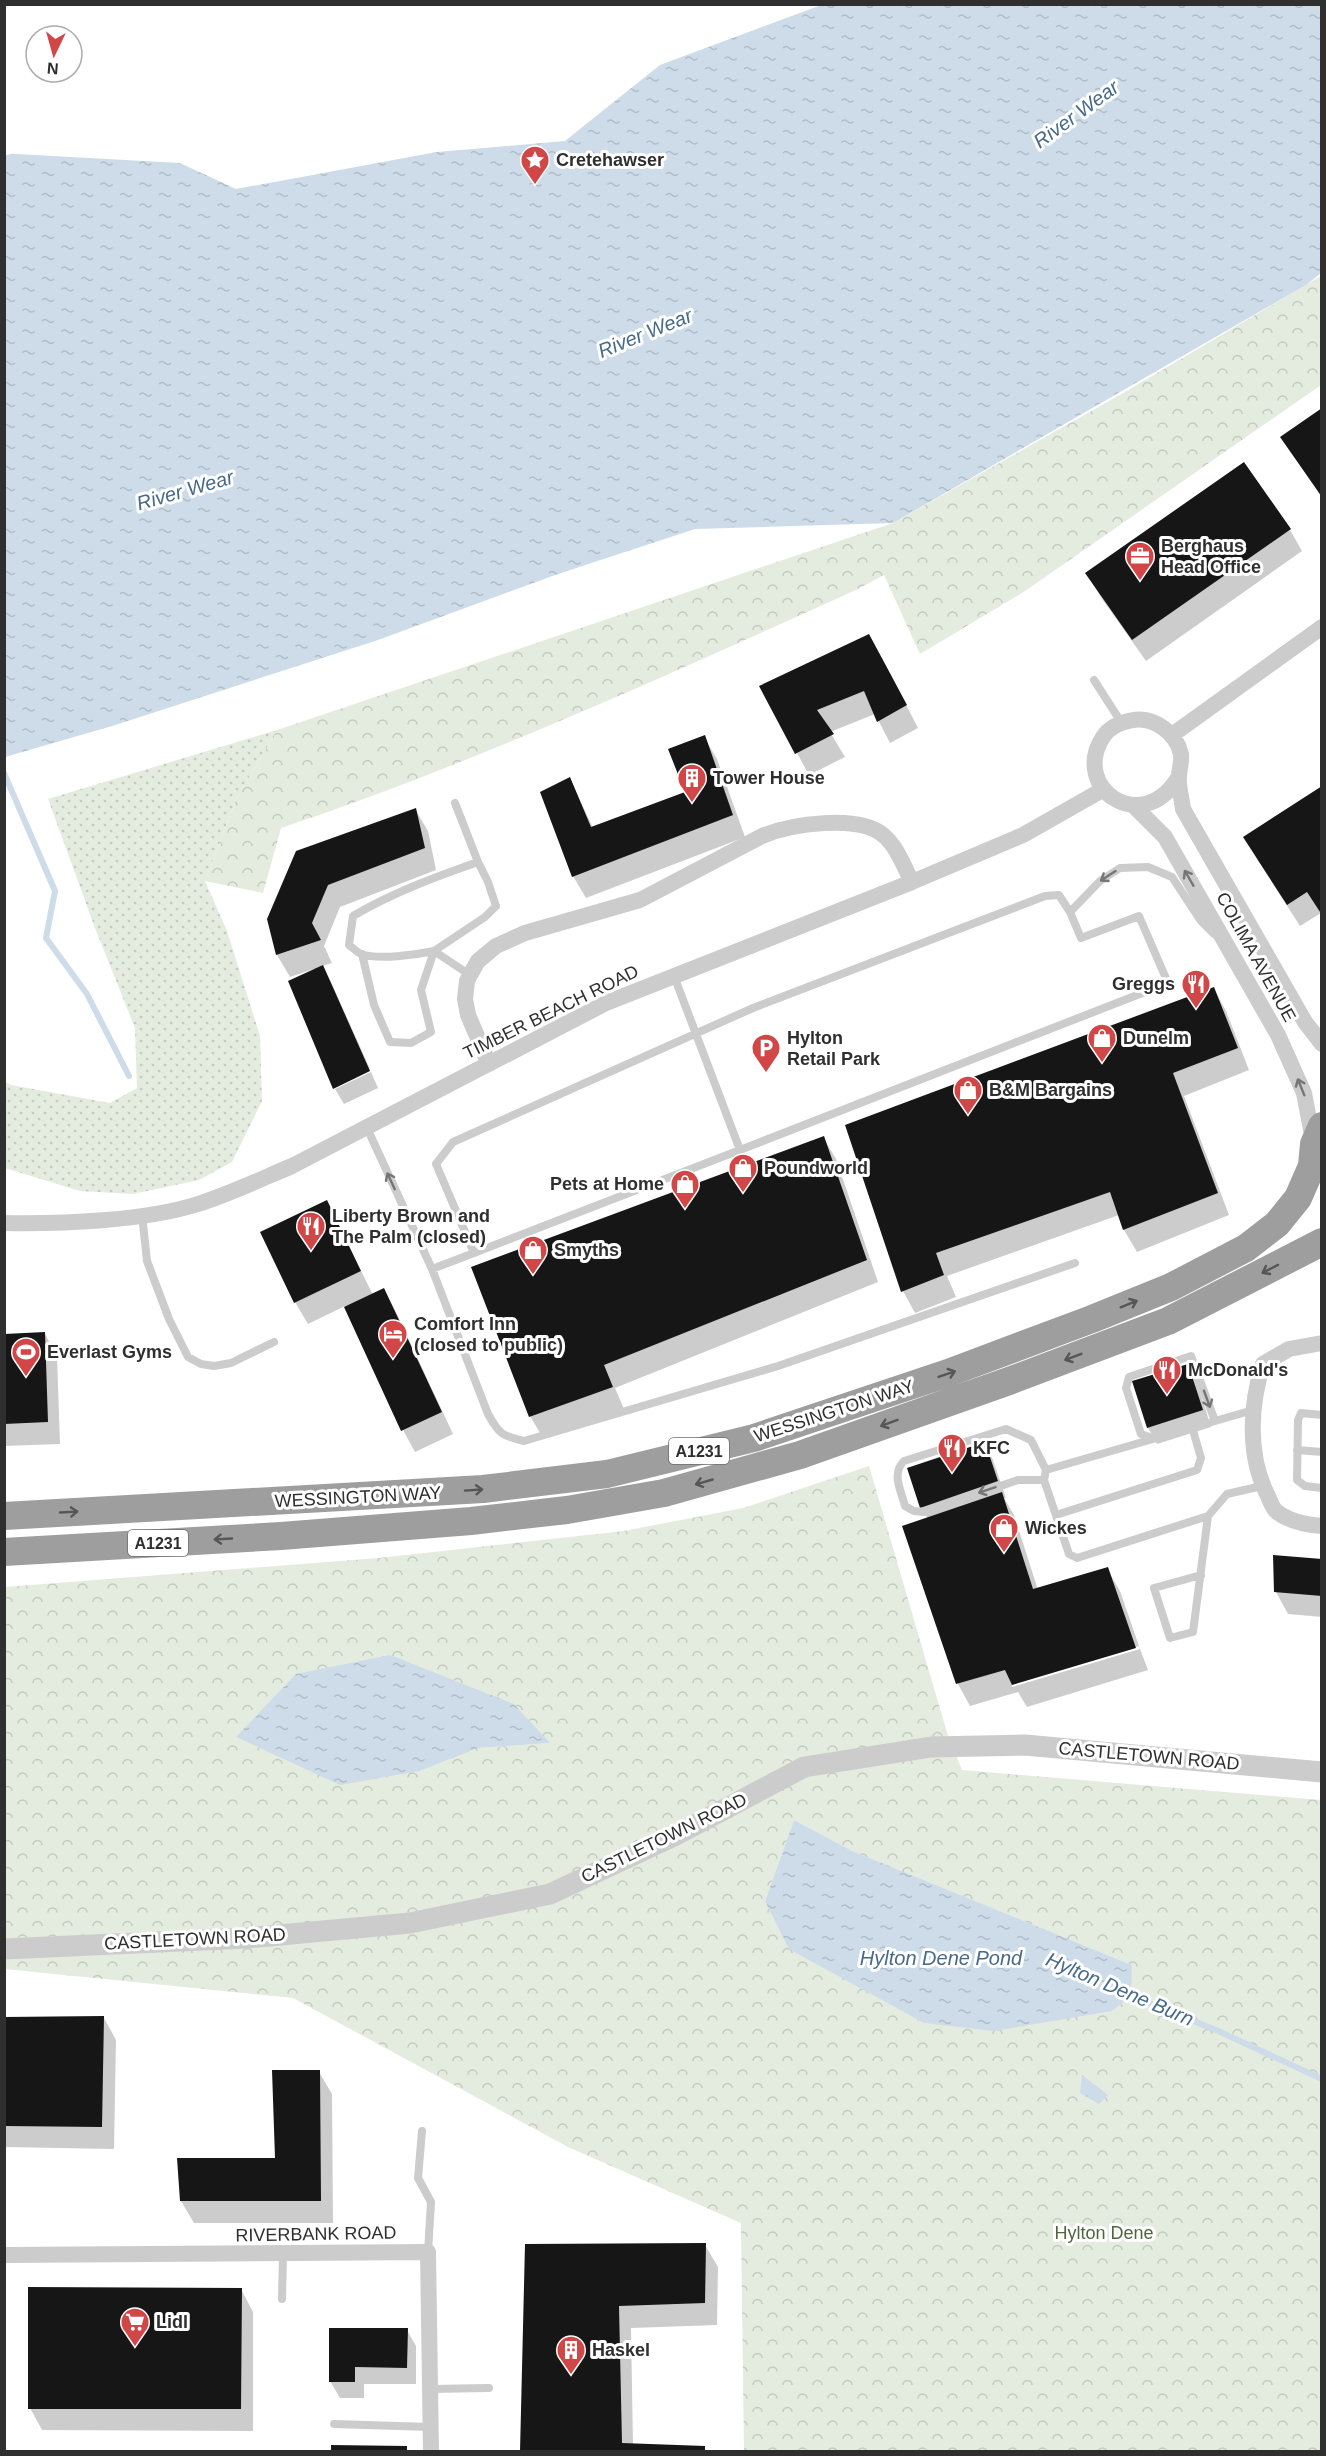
<svg xmlns="http://www.w3.org/2000/svg" width="1326" height="2456" viewBox="0 0 1326 2456" font-family="Helvetica,sans-serif">
<style>
.grass{fill:url(#grass-dots)}
.forest{fill:url(#forest-crowns);fill-rule:evenodd}
.water{fill:url(#water-ripples)}
.shadow{fill:#0003}
.lines{fill:none;stroke-linecap:round;stroke-linejoin:round}
.stream{stroke:#cddce8;stroke-width:6}
.building{fill:#161616}
.service{stroke:#ccc;stroke-width:8}
.minor{stroke:#ccc;stroke-width:16}
.tertiary{stroke:#ccc;stroke-width:21}
.trunk{stroke:#9e9e9e;stroke-width:28}
.oneway{stroke:#767676}
.oneway2{stroke:#565656}
.labels{text-anchor:middle;stroke-width:6;stroke-linejoin:round;paint-order:stroke}
.shield{fill:#fff;stroke:#6d6d6d;stroke-width:1.5}
.shield-label{font-size:16px;font-weight:bold;fill:#2f2f2f}
.poi-label{font-size:18px;font-weight:bold;fill:#2f2f2f;stroke:#fff;text-anchor:start}
.street-label{font-size:18px;fill:#2f2f2f;stroke:#fff}
.park-label{font-size:18px;fill:#506641;stroke:#fff}
.water-label{font-size:20px;font-style:italic;fill:#466a88;stroke:#fff}
</style>
<defs>
<pattern id="grass-dots" width="8" height="8" patternUnits="userSpaceOnUse" patternTransform="scale(1.5)"><rect width="8" height="8" fill="#e4ebdf"/><path d="M2 2h.1M6 6h.1" fill="none" stroke="#c4cac0" stroke-width="1.8" stroke-linecap="round"/></pattern>
<pattern id="forest-crowns" width="20" height="18" patternUnits="userSpaceOnUse" patternTransform="scale(1.5)"><rect width="20" height="18" fill="#e4ebdf"/><path d="M2 6a3 3 0 1 1 6 0M12 15a3 3 0 1 1 6 0" fill="none" stroke="#c4cac0"/></pattern>
<pattern id="water-ripples" width="26" height="14" patternUnits="userSpaceOnUse" patternTransform="scale(1.5)"><rect width="26" height="14" fill="#cddce8"/><path d="M2 4q2-2 4 0t4 0M15 11q2-2 4 0t4 0" fill="none" stroke="#b0bdc7"/></pattern>
</defs>
<rect width="100%" height="100%" fill="#fff"/>
<!-- grass -->
<path class="grass" d="M 277,730 L 236,800 L 205,881 L 227,931 L 260,1036 L 262,1101 L 232,1162 L 199,1180 L 133,1194 L 80,1191 L 5,1168 L 4,1081 L 11,1085 L 110,1103 L 137,1088 L 135,1028 L 95,928 L 48,799 Z"/>
<!-- forest -->
<path class="forest" d="M 1321,276 L 1321,385 L 1025,591 L 920,654 L 884,575 L 856,590 C 667,675 478,762 281,828 L 263,893 L 205,881 L 236,800 L 277,730 L 893,523 L 1125,392 Z
M 869,1466 L 948,1736 L 962,1770 L 1321,1800 L 1321,2451 L 744,2451 L 741,2223 L 568,2147 L 293,1998 L 5,1969 L 5,1587 L 379,1558 L 624,1531 L 743,1508 ZM 514,1704 L 549,1743 L 478,1748 ZM 794,1820 L 851,1851 L 1132,1965 L 765,1901 Z"/>
<!-- water -->
<path class="water" d="M 824,4 L 1321,5 L 1321,273 L 1306,285 L 893,523 L 695,529 L 558,574 L 378,640 L 112,726 L 5,757 L 5,155 L 16,154 L 180,163 L 236,189 L 437,152 L 565,141 L 660,65 Z
M 390,1655 L 514,1704 L 550,1743 L 478,1748 L 419,1771 L 340,1785 L 236,1737 L 296,1674 Z
M 794,1820 L 852,1851 L 1132,1965 L 1131,1996 L 1112,2011 L 994,2031 L 924,2023 L 789,1949 L 765,1901 Z
M 1082,2075 L 1108,2095 L 1099,2104 L 1080,2093 Z"/>
<!-- shadow -->
<path class="shadow" d="M 1322,410 L 1322,498 L 1282,438 Z
M 1290,530 L 1302,551 L 1146,661 L 1100,596 L 1087,574 Z
M 882,658 L 918,728 L 890,743 L 875,714 L 830,732 L 845,757 L 809,775 L 761,687 Z
M 704,737 L 717,759 L 745,837 L 586,898 L 573,876 L 570,779 L 593,828 L 687,793 Z
M 1321,789 L 1321,913 L 1300,926 L 1257,859 Z
M 415,809 L 428,831 L 436,870 L 340,907 L 324,946 L 332,963 L 322,966 L 332,984 L 370,1069 L 334,1087 L 314,969 L 290,977 L 277,955 L 268,919 Z
M 1214,989 L 1226,1011 L 1249,1070 L 1184,1096 L 1229,1215 L 1137,1252 L 1124,1230 L 1119,1215 L 947,1276 L 956,1297 L 915,1313 L 903,1291 L 847,1126 Z
M 371,1072 L 378,1088 L 344,1104 L 335,1089 Z
M 823,1137 L 836,1159 L 878,1282 L 615,1388 L 624,1409 L 543,1438 L 530,1416 Z
M 327,1202 L 373,1295 L 384,1290 L 396,1312 L 453,1434 L 415,1452 L 403,1430 L 345,1306 L 308,1324 L 295,1302 Z
M 45,1334 L 57,1356 L 60,1444 L 4,1446 L 4,1335 Z
M 1188,1365 L 1197,1382 L 1211,1427 L 1157,1444 L 1148,1428 Z
M 984,1443 L 993,1460 L 1006,1498 L 1004,1498 L 1014,1515 L 1038,1590 L 1107,1569 L 1120,1591 L 1139,1646 L 1012,1684 L 1012,1687 L 1140,1649 L 1148,1670 L 1027,1707 L 1018,1692 L 970,1706 L 958,1684 L 904,1527 L 928,1519 L 921,1507 Z
M 1322,1560 L 1322,1617 L 1288,1614 L 1276,1592 Z
M 4,2018 L 104,2018 L 116,2040 L 114,2149 L 4,2147 Z
M 319,2072 L 332,2094 L 333,2223 L 194,2223 L 181,2201 L 276,2159 Z
M 526,2245 L 705,2245 L 718,2267 L 717,2325 L 631,2328 L 633,2445 L 704,2448 L 706,2452 L 522,2452 Z
M 241,2289 L 253,2312 L 253,2431 L 42,2430 L 30,2408 Z
M 407,2330 L 416,2346 L 416,2384 L 364,2384 L 364,2398 L 340,2398 L 330,2381 Z"/>
<g class="lines">
<!-- stream -->
<path class="stream" d="M 4,773 L 55,891 L 46,938 L 87,994 L 129,1076
M 1124,1993 L 1216,2030 L 1322,2079"/>
</g>
<!-- building -->
<path class="building" d="M 1322,408 L 1322,497 L 1280,437 Z
M 1244,462 L 1291,529 L 1132,640 L 1085,573 Z
M 869,634 L 907,705 L 877,722 L 864,691 L 817,710 L 834,734 L 795,754 L 759,686 Z
M 705,735 L 733,815 L 572,877 L 540,792 L 570,777 L 591,827 L 685,792 L 668,749 Z
M 1322,786 L 1322,915 L 1307,892 L 1287,905 L 1243,837 Z
M 416,808 L 425,848 L 328,885 L 312,923 L 321,940 L 276,955 L 267,919 L 296,851 Z
M 323,965 L 370,1071 L 333,1089 L 288,981 Z
M 1214,987 L 1238,1048 L 1173,1073 L 1218,1193 L 1123,1230 L 1110,1192 L 936,1253 L 944,1275 L 901,1292 L 845,1125 Z
M 824,1136 L 867,1260 L 604,1365 L 613,1387 L 529,1417 L 471,1267 Z
M 327,1200 L 361,1271 L 294,1303 L 260,1232 Z
M 384,1288 L 442,1412 L 401,1431 L 344,1307 Z
M 45,1332 L 48,1422 L 4,1424 L 4,1334 Z
M 1188,1364 L 1203,1410 L 1147,1428 L 1132,1381 Z
M 985,1442 L 998,1481 L 920,1508 L 907,1468 Z
M 1002,1492 L 1033,1589 L 1108,1567 L 1136,1648 L 1012,1685 L 1005,1670 L 956,1684 L 902,1526 Z
M 1273,1555 L 1322,1559 L 1322,1596 L 1274,1592 Z
M 104,2016 L 102,2127 L 4,2126 L 4,2017 Z
M 272,2070 L 320,2070 L 321,2201 L 180,2201 L 177,2158 L 275,2158 Z
M 706,2243 L 705,2303 L 619,2306 L 622,2443 L 705,2446 L 705,2452 L 520,2452 L 525,2244 Z
M 28,2287 L 242,2288 L 241,2409 L 28,2409 Z
M 329,2328 L 408,2328 L 407,2368 L 355,2367 L 355,2382 L 329,2382 Z
M 331,2445 L 407,2446 L 407,2452 L 331,2452 Z"/>
<g class="lines">
<!-- service -->
<path class="service" d="M 1094,680 L 1121,722
M 1070,912 L 1100,881 L 1120,868 L 1148,867 L 1172,877 L 1201,921 L 1214,934
M 362,954 L 374,1005 L 390,1042 L 411,1043 L 431,1032 L 421,990 L 434,951 L 485,917 L 496,906 L 488,882 L 478,862 L 455,803
M 470,975 L 434,951 C 415,955 379,960 361,954 C 357,952 353,948 349,945 L 353,916 C 392,893 435,877 478,862
M 674,976 L 740,1150 L 474,1253 L 436,1164 L 453,1142 L 753,1008 L 1045,896 L 1059,895 L 1070,912 L 1081,938 L 1139,916 L 1168,983 L 740,1150
M 367,1128 L 432,1269 L 474,1253
M 142,1215 L 147,1261 L 169,1319 L 188,1357 L 201,1364 L 214,1366 L 231,1363 L 274,1342
M 432,1269 L 488,1414 C 499,1434 502,1436 524,1441 L 778,1366 L 1075,1263
M 1322,1415 L 1301,1413 L 1298,1420 L 1297,1480 L 1305,1486 L 1322,1488
M 1152,1438 L 1141,1434 L 1126,1388 L 1129,1377 L 1191,1356 L 1215,1421
M 1297,1450 L 1322,1452
M 1044,1480 L 1018,1480 L 924,1512 L 914,1511 L 905,1506 C 901,1490 891,1474 904,1461 L 1006,1429 L 1031,1440 L 1046,1470
M 1056,1515 L 1197,1470 L 1201,1458 L 1192,1427
M 1208,1516 L 1077,1558 L 1069,1554 L 1044,1480 L 1046,1470 L 1253,1410
M 1201,1575 L 1154,1588 L 1170,1638 L 1193,1632 L 1208,1516 L 1227,1494 L 1262,1486
M 422,2131 L 418,2178 L 431,2202 L 428,2252
M 282,2299 L 283,2255
M 430,2389 L 489,2388
M 334,2424 L 430,2427"/>
<!-- minor -->
<path class="minor" d="M 1172,735 L 1322,627
M 1178,778 C 1142,837 1070,788 1103,737 C 1110,726 1122,722 1133,720 C 1155,717 1176,733 1181,754 C 1182,762 1179,770 1179,777 C 1178,787 1182,799 1183,809 L 1305,1022 L 1322,1044
M 1134,806 L 1165,837 L 1278,1035 L 1304,1093 L 1313,1140
M 489,1064 L 468,1015 L 465,999 L 467,981 L 470,975 L 478,961 L 496,946 L 525,933 L 640,900 L 762,836 C 791,824 858,814 883,835 C 897,846 904,867 912,882
M 4,1223 C 60,1224 145,1221 198,1204 C 230,1194 261,1179 292,1166 L 606,1003 L 912,882 L 1023,835 L 1104,789
M 1322,1343 L 1289,1349 L 1263,1364 C 1250,1405 1247,1456 1268,1496 C 1270,1501 1273,1509 1277,1512 C 1289,1521 1307,1525 1322,1526
M 4,2255 L 428,2252 L 431,2452"/>
<!-- tertiary -->
<path class="tertiary" d="M 4,1949 L 247,1938 L 410,1923 L 550,1894 L 676,1835 L 804,1767 L 931,1747 L 1025,1745 L 1322,1772"/>
<!-- trunk -->
<path class="trunk" d="M 4,1516 L 483,1489 L 607,1474 L 754,1438 L 948,1373 L 1092,1319 L 1171,1287 L 1246,1248 L 1277,1224 L 1298,1198 L 1312,1166 L 1314,1144 L 1322,1126
M 4,1552 L 281,1536 L 471,1521 L 567,1510 L 664,1493 L 800,1455 L 1009,1381 L 1168,1321 L 1322,1242"/>
</g>
<!-- one-way arrows -->
<defs><path id="oneway-shaft" d="M-6 0H5M1.5-3L5.5 0L1.5 3" fill="none" stroke-width="1.6" stroke-linecap="round" stroke-linejoin="round" transform="scale(1.5)"/></defs>
<g class="oneway">
<use href="#oneway-shaft" transform="translate(1108 876) rotate(147)"/>
<use href="#oneway-shaft" transform="translate(1189 878) rotate(-120)"/>
<use href="#oneway-shaft" transform="translate(1301 1087) rotate(-112)"/>
<use href="#oneway-shaft" transform="translate(391 1181) rotate(-115)"/>
<use href="#oneway-shaft" transform="translate(1207 1399) rotate(70)"/>
<use href="#oneway-shaft" transform="translate(987 1490) rotate(161)"/>
</g>
<g class="oneway2">
<use href="#oneway-shaft" transform="translate(1270 1269) rotate(153)"/>
<use href="#oneway-shaft" transform="translate(1129 1304) rotate(-22)"/>
<use href="#oneway-shaft" transform="translate(1073 1357) rotate(159)"/>
<use href="#oneway-shaft" transform="translate(947 1374) rotate(-19)"/>
<use href="#oneway-shaft" transform="translate(889 1423) rotate(160)"/>
<use href="#oneway-shaft" transform="translate(704 1482) rotate(164)"/>
<use href="#oneway-shaft" transform="translate(474 1490) rotate(-4)"/>
<use href="#oneway-shaft" transform="translate(69 1512) rotate(-3)"/>
<use href="#oneway-shaft" transform="translate(223 1539) rotate(177)"/>
</g>
<!-- icons -->
<defs>
<g id="sight-pin" transform="scale(1.5)"><path d="M0 17L-7.5 6A9.5 9.5 0 1 1 7.5 6Z" fill="#d14646" stroke="#fff"/><path d="M0-6L1.8-2.2L6-1.7L2.9 1.2L3.7 5.4L0 3.3L-3.7 5.4L-2.9 1.2L-6-1.7L-1.8-2.2Z" fill="#fff"/></g>
<g id="office-pin" transform="scale(1.5)"><path d="M0 17L-7.5 6A9.5 9.5 0 1 1 7.5 6Z" fill="#d14646" stroke="#fff"/><path d="M-6-3h4V-5.5h4V-3h4V5H-6ZM-1-4.5V-3h2v-1.5ZM-6 0V1H6V0Z" fill="#fff"/></g>
<g id="building-pin" transform="scale(1.5)"><path d="M0 17L-7.5 6A9.5 9.5 0 1 1 7.5 6Z" fill="#d14646" stroke="#fff"/><path d="M-4-6H4V6H1V3H-1V6H-4ZM-2.5-4.3h1.7v1.8h-1.7ZM.8-4.3h1.7v1.8H.8ZM-2.5-1h1.7V.8h-1.7ZM.8-1h1.7V.8H.8Z" fill="#fff"/></g>
<g id="restaurant-pin" transform="scale(1.5)"><path d="M0 17L-7.5 6A9.5 9.5 0 1 1 7.5 6Z" fill="#d14646" stroke="#fff"/><path d="M-5-6h1v4h1v-4h1v4h1v-4h1v5L-1.5 .5V6h-2V.5L-5-1ZM5-6V6H3V1.5H1.5Q1.5-4 5-6Z" fill="#fff"/></g>
<g id="shop-pin" transform="scale(1.5)"><path d="M0 17L-7.5 6A9.5 9.5 0 1 1 7.5 6Z" fill="#d14646" stroke="#fff"/><path d="M-5-2.5h2.3a2.7 3.5 0 0 1 5.4 0H5L5.5 6h-11ZM-1.5-2.5h3a1.5 2.3 0 0 0-3 0Z" fill="#fff"/></g>
<g id="parking-pin" transform="scale(1.5)"><path d="M0 17L-7.5 6A9.5 9.5 0 1 1 7.5 6Z" fill="#d14646" stroke="#fff"/><path d="M-3.5-5.5H1a3.5 3.5 0 0 1 0 7H-1V5.5H-3.5ZM-1-3.4V-.6H.8a1.4 1.4 0 0 0 0-2.8Z" fill="#fff"/></g>
<g id="hotel-pin" transform="scale(1.5)"><path d="M0 17L-7.5 6A9.5 9.5 0 1 1 7.5 6Z" fill="#d14646" stroke="#fff"/><path d="M-6-4.5h1.5V1H6V5H4.5V3h-9V5H-6ZM-4 0a1.8 1.8 0 1 1 3.6 0ZM.5 0V-2.5h3Q6-2.5 6 0Z" fill="#fff"/></g>
<g id="stadium-pin" transform="scale(1.5)"><path d="M0 17L-7.5 6A9.5 9.5 0 1 1 7.5 6Z" fill="#d14646" stroke="#fff"/><path d="M0-5a6.5 5 0 1 0 0 10a6.5 5 0 1 0 0-10ZM-3.5-1.8h7v3.6h-7Z" fill="#fff"/></g>
<g id="supermarket-pin" transform="scale(1.5)"><path d="M0 17L-7.5 6A9.5 9.5 0 1 1 7.5 6Z" fill="#d14646" stroke="#fff"/><path d="M-6-5.5h2.5l.6 2H6L4.5 2H-2.5L-4.4-4H-6ZM-1.5 3.2a1.3 1.3 0 1 0 .1 0ZM3 3.2a1.3 1.3 0 1 0 .1 0Z" fill="#fff"/></g>
</defs>
<g fill-rule="evenodd">
<use href="#sight-pin" x="535" y="160"/>
<use href="#office-pin" x="1140" y="556"/>
<use href="#building-pin" x="692" y="778"/>
<use href="#restaurant-pin" x="1196" y="984"/>
<use href="#shop-pin" x="1102" y="1038"/>
<use href="#parking-pin" x="766" y="1048"/>
<use href="#shop-pin" x="968" y="1090"/>
<use href="#shop-pin" x="743" y="1168"/>
<use href="#shop-pin" x="685" y="1184"/>
<use href="#restaurant-pin" x="311" y="1226"/>
<use href="#shop-pin" x="533" y="1250"/>
<use href="#hotel-pin" x="393" y="1334"/>
<use href="#stadium-pin" x="26" y="1352"/>
<use href="#restaurant-pin" x="1167" y="1370"/>
<use href="#restaurant-pin" x="952" y="1448"/>
<use href="#shop-pin" x="1004" y="1528"/>
<use href="#supermarket-pin" x="135" y="2322"/>
<use href="#building-pin" x="571" y="2350"/>
</g>
<g class="labels">
<!-- shield labels -->
<g class="shield">
<rect x="669" y="1438" width="60" height="26" rx="4.5"/>
<rect x="128" y="1530" width="60" height="26" rx="4.5"/>
</g>
<g class="shield-label">
<text x="699" y="1457">A1231</text>
<text x="158" y="1549">A1231</text>
</g>
<!-- poi labels -->
<g class="poi-label">
<text x="556" y="166">Cretehawser</text>
<text x="1161" y="552">Berghaus<tspan x="1161" dy="21">Head Office</tspan></text>
<text x="713" y="784">Tower House</text>
<text x="1175" y="990" text-anchor="end">Greggs</text>
<text x="787" y="1044">Hylton<tspan x="787" dy="21">Retail Park</tspan></text>
<text x="1123" y="1044">Dunelm</text>
<text x="989" y="1096">B&amp;M Bargains</text>
<text x="764" y="1174">Poundworld</text>
<text x="664" y="1190" text-anchor="end">Pets at Home</text>
<text x="332" y="1222">Liberty Brown and<tspan x="332" dy="21">The Palm (closed)</tspan></text>
<text x="554" y="1256">Smyths</text>
<text x="414" y="1330">Comfort Inn<tspan x="414" dy="21">(closed to public)</tspan></text>
<text x="47" y="1358">Everlast Gyms</text>
<text x="1188" y="1376">McDonald's</text>
<text x="973" y="1454">KFC</text>
<text x="1025" y="1534">Wickes</text>
<text x="156" y="2328">Lidl</text>
<text x="592" y="2356">Haskel</text>
</g>
<!-- street labels -->
<g class="street-label">
<text transform="translate(1256 957) rotate(61)" y="6">COLIMA AVENUE</text>
<text transform="translate(551 1012) rotate(-26)" y="6">TIMBER BEACH ROAD</text>
<text transform="translate(834 1411) rotate(-18)" y="6">WESSINGTON WAY</text>
<text transform="translate(358 1497) rotate(-3)" y="6">WESSINGTON WAY</text>
<text transform="translate(1149 1756) rotate(5)" y="6">CASTLETOWN ROAD</text>
<text transform="translate(664 1838) rotate(-26)" y="6">CASTLETOWN ROAD</text>
<text transform="translate(195 1939) rotate(-3)" y="6">CASTLETOWN ROAD</text>
<text transform="translate(316 2234) rotate(-1)" y="6">RIVERBANK ROAD</text>
</g>
<!-- park labels -->
<g class="park-label">
<text x="1104" y="2239">Hylton Dene</text>
</g>
<!-- water labels -->
<g class="water-label">
<text transform="translate(1076 114) rotate(-36)" y="7">River Wear</text>
<text transform="translate(645 333) rotate(-22)" y="7">River Wear</text>
<text transform="translate(185 490) rotate(-16)" y="7">River Wear</text>
<text x="941" y="1965">Hylton Dene Pond</text>
<text transform="translate(1120 1989) rotate(23)" y="7">Hylton Dene Burn</text>
</g>
</g>
<!-- border -->
<rect width="1326" height="2456" fill="none" stroke="#2f2f2f" stroke-width="12"/>
<!-- north arrow -->
<g transform="translate(54 54) rotate(185)"><circle r="28" fill="#ffffff" stroke="#acacac" stroke-width="1.5"/>
<path d="M0-4.5L10 22L0 15L-10 22Z" fill="#d14646"/>
<text y="-9" font-size="16" font-weight="bold" text-anchor="middle" fill="#2f2f2f">N</text>
</g>
</svg>
